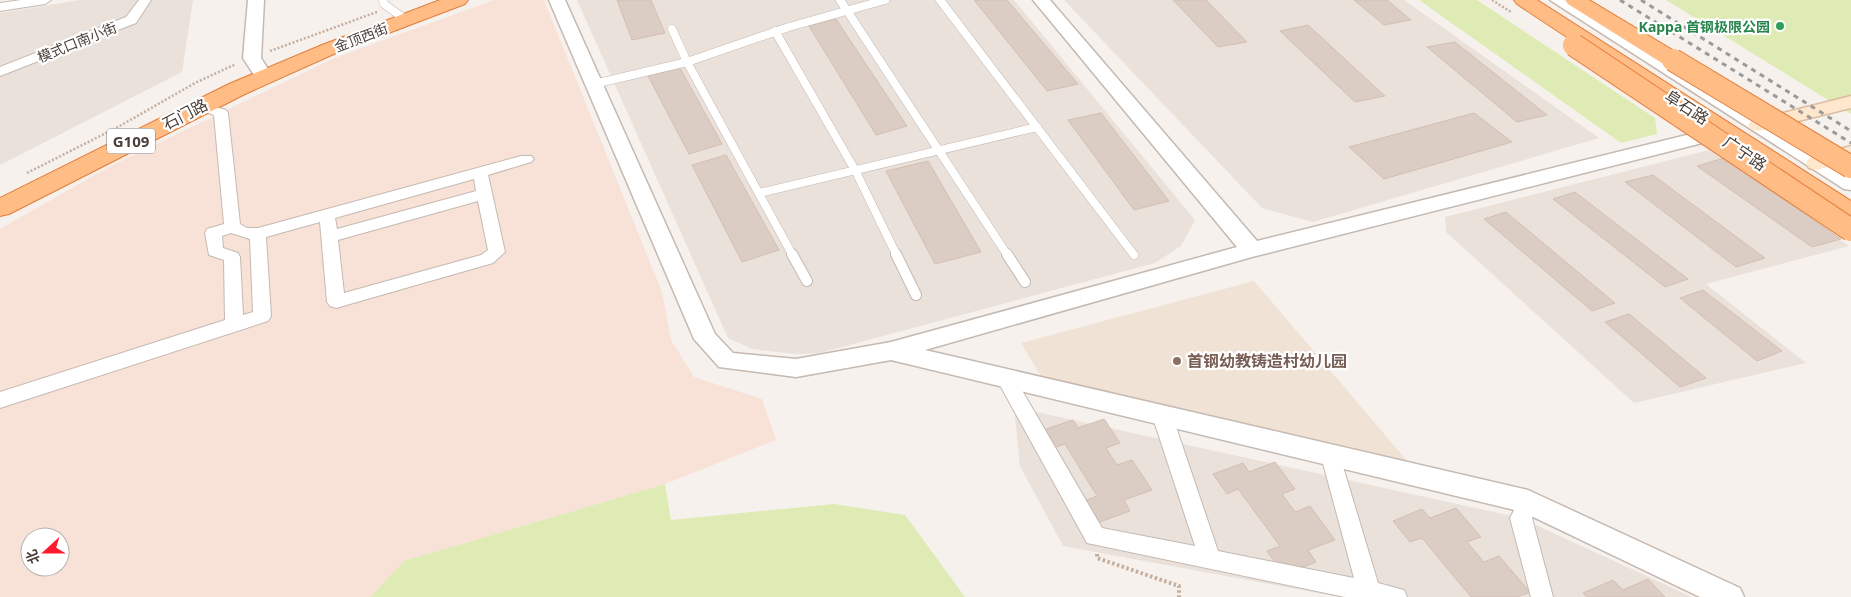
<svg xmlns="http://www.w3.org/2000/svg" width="1851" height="597" viewBox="0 0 1851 597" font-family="'Noto Sans','Noto Sans SC',sans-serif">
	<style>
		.residential { fill: #eae1da }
		.commercial { fill: #f8e2d7; fill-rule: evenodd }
		.education { fill: #f0e2d5 }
		.green { fill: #dfebb4 }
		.building { fill: #dbccc4; stroke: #d4bfb3 }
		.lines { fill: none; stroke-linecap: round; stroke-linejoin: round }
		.service-far1-casing { stroke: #c5b9b1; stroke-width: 9 }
		.service-casing { stroke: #c5b9b1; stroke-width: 12 }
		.minor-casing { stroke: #c5b9b1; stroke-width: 2 }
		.tertiary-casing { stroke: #c5b9b1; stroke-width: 3 }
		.secondary-casing { stroke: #dabb9d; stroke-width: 3 }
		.trunk-casing { stroke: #e37c39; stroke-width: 2 }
		.path-far1 { stroke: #c5ae9e; stroke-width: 2.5; stroke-dasharray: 2 2; stroke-linecap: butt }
		.path { stroke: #c5ae9e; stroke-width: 4; stroke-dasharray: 2.5 2.5; stroke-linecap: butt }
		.service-far1 { stroke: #fff; stroke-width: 8 }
		.service { stroke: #fff; stroke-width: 10 }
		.minor { fill: #fff; fill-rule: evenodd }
		.tertiary { fill: #fff; fill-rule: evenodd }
		.secondary { fill: #ffe7cd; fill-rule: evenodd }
		.trunk { fill: #ffbc85; fill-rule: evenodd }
		.rail { stroke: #9a9a9a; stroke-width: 3; stroke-dasharray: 5 5; stroke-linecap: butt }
		.trunk-bridge-casing { stroke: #e37c39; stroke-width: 24; stroke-linecap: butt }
		.trunk-bridge { stroke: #ffbc85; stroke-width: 22 }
		.leisure-dot { fill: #2e9e5b; stroke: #fff; stroke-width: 2 }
		.education-dot { fill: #8d6e63; stroke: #fff; stroke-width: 2 }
		.labels { text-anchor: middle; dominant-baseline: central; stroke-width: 4.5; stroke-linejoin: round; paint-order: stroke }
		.far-leisure-label { font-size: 14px; font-weight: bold; fill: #27864d; stroke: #fff; text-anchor: end }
		.far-street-label { font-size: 14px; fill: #4b4039; stroke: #fff }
		.shield { fill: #fff; stroke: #817974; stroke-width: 1 }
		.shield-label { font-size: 15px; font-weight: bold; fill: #4b4039 }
		.street-label { font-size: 16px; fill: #4b4039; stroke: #fff }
		.education-label { font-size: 16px; font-weight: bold; fill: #785e54; stroke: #fff; text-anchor: start }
	</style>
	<rect width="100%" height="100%" fill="#f6f1ec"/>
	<g class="residential">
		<path d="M80 0H193L182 72 0 165V13Z"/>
		<path d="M577 0H1014L1195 220 1181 246 1155 263 820 353 795 354 752 349 728 338Z"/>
		<path d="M1064 0H1404L1599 138 1313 222 1262 208Z"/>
		<path d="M1709 150 1849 246 1706 284 1806 363 1634 403 1446 232 1445 217Z"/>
		<path d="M1014 407 1521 518 1692 597H1339L1063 546 1020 466Z"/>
	</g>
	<path class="commercial" d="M494 0H544L662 292 671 340 694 377 762 399 776 440 665 484 404 561 370 597H0V229L109 167 332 59ZM30 537H60V567H30Z"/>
	<path class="education" d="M1254 281 1409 463 1042 378 1021 343Z"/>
	<g class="green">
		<path d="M1419 0H1477L1655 118 1657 134 1621 143Z"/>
		<path d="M1666 0H1851V114Z"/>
		<path d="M665 484 671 520 834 504 905 515 965 597H370L404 561Z"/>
	</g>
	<g class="building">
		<path d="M617 0H651L665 33 632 40Z"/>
		<path d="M974 0H1007L1078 84 1047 91Z"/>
		<path d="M1173 0H1206L1247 42 1218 47Z"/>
		<path d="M1354 0H1387L1411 20 1384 25Z"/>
		<path d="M836 19 907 126 876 135 809 26Z"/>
		<path d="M1308 25 1385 96 1355 102 1280 31Z"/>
		<path d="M1455 42 1547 115 1517 122 1427 47Z"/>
		<path d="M680 68 722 144 689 154 648 76Z"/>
		<path d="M1101 113 1169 201 1134 210 1068 120Z"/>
		<path d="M1474 113 1512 142 1384 179 1349 147Z"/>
		<path d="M726 155 779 250 742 262 692 165Z"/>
		<path d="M1724 158 1841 239 1812 247 1697 166Z"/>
		<path d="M928 161 981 252 935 264 886 171Z"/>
		<path d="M1653 175 1765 258 1736 267 1625 182Z"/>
		<path d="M1575 192 1688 279 1665 287 1553 199Z"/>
		<path d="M1506 212 1615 303 1592 311 1484 219Z"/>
		<path d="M1703 290 1782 351 1757 361 1680 298Z"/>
		<path d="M1629 314 1706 378 1680 387 1605 322Z"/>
		<path d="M1104 419 1120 443 1106 448 1117 465 1132 460 1152 490 1124 500 1130 511 1097 523 1084 501 1097 496 1065 444 1053 448 1043 430 1073 420 1078 428Z"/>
		<path d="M1275 462 1295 489 1282 494 1295 512 1310 506 1335 540 1308 550 1316 562 1284 575 1267 551 1280 546 1238 489 1227 494 1213 474 1243 463 1249 472Z"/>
		<path d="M1456 508 1481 537 1467 542 1484 562 1499 556 1530 592 1518 597H1471L1422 538 1410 542 1393 521 1422 509 1430 518Z"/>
		<path d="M1648 579 1665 597H1587L1583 593 1613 580 1623 590Z"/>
	</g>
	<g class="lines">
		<g class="service-far1-casing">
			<g id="service-far1">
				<path d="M383 0 384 4 406 20"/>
				<path d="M840 0 1008 256"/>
				<path d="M940 0 1134 255"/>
				<path d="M672 29 687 62 793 256"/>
				<path d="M775 31 855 170 897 256"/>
				<path d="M594 84 687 62 789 27 885 0"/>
				<path d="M759 193 1037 127"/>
			</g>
		</g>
		<g class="service-casing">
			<g id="service">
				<path d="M792 254 807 281"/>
				<path d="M896 254 916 295"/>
				<path d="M1007 254 1025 282"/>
			</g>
		</g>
		<g class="minor-casing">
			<g id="minor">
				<path d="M21 0H51L45 4 0 11V3Z"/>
				<path d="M139 0H151L136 23 0 76V67L126 17Z"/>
				<path d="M200 102 226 110 228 113 240 224 247 228H258L521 156H531L534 159 531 162 488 175 505 252 493 263 336 308 330 306 327 302 320 222 266 237 271 316 268 321 0 408V392L225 320 224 260 209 255 205 233 207 229 224 224 214 115 195 109 193 106 195 103ZM474 179 476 191 337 229 335 218ZM478 201 488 250 481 255 344 293 338 240ZM231 233 250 239 253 312 243 315 240 257 238 253 223 248 222 236Z"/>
				<path d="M1005 371 1012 373 1102 528 1195 546 1152 415 1155 410 1162 407 1169 410 1172 415 1218 551 1354 578 1321 456 1324 450 1331 448 1338 450 1378 583 1404 590 1407 597H1345L1087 543 996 378 998 373Z"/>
				<path d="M1528 493 1535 496 1538 502 1532 518 1553 597H1531L1510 518 1521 496Z"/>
			</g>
		</g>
		<g class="tertiary-casing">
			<g id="tertiary">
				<path d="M248 0H264L261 58 273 77 270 81H258L243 58Z"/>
				<path d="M549 0H565L715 334 733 353 796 359 891 342 1237 247 1033 0H1050L1257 241 1715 128 1722 130 1724 134 1722 138 1252 257 925 350 1528 490 1740 588 1744 597H1700L1523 512 891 360 796 377 719 367 694 339Z"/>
				<path d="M1550 0H1569L1851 175V190L1844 189Z"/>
			</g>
		</g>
		<g class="secondary-casing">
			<g id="secondary">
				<path d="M1851 96V108L1758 131 1751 129 1748 125 1751 121Z"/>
				<path d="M1851 146V160L1817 170 1809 168 1806 163 1809 158Z"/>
			</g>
		</g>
		<g class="trunk-casing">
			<g id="trunk">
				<path d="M440 0H468L465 4 336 53 245 94 9 214 0 216V198L229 84 322 45Z"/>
				<path d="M1514 0H1537L1851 201V221L1842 219 1517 4Z"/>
				<path d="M1565 0H1589L1681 55 1684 60 1681 65 1673 66 1665 65 1568 4Z"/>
			</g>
		</g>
		<g class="path-far1">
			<path d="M1492 0 1511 12"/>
			<path d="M270 51 377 12"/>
			<path d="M27 173 118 127 195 83 236 64"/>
		</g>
		<path class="path" d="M1097 554V558L1179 586V597"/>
		<use href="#service-far1" class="service-far1"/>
		<use href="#service" class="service"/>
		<use href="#minor" class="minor"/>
		<use href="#tertiary" class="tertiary"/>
		<use href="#secondary" class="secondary"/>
		<use href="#trunk" class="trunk"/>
		<g class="rail">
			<path d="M1620 0 1851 143"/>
			<path d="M1641 0 1851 131"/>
		</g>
		<g class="trunk-bridge-casing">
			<g id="trunk-bridge">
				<path d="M1574 45 1851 230"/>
				<path d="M1673 60 1851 167"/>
			</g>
		</g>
		<use href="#trunk-bridge" class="trunk-bridge"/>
	</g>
	<circle class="leisure-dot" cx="1780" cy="26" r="5"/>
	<circle class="education-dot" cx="1177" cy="361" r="5"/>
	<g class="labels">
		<g class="far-leisure-label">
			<text x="1770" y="26">Kappa 首钢极限公园</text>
		</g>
		<g class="far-street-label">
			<text transform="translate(361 37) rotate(-21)">金顶西街</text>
			<text transform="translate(77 42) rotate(-22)">模式口南小街</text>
		</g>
		<rect class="shield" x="107" y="128.5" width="48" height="25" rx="4"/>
		<g class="shield-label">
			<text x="131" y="141">G109</text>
		</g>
		<g class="street-label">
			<text transform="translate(1687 107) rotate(33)">阜石路</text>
			<text transform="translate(185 114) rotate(-27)">石门路</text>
			<text transform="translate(1745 153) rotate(34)">广宁路</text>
		</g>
		<g class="education-label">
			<text x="1187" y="361">首钢幼教铸造村幼儿园</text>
		</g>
	</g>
	<g transform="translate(45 552) rotate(249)"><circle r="24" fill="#ffffff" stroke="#b7b3b0"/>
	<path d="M0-4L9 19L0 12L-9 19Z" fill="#ff1a2e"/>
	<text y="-8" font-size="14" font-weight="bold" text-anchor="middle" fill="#4b4039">北</text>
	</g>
</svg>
